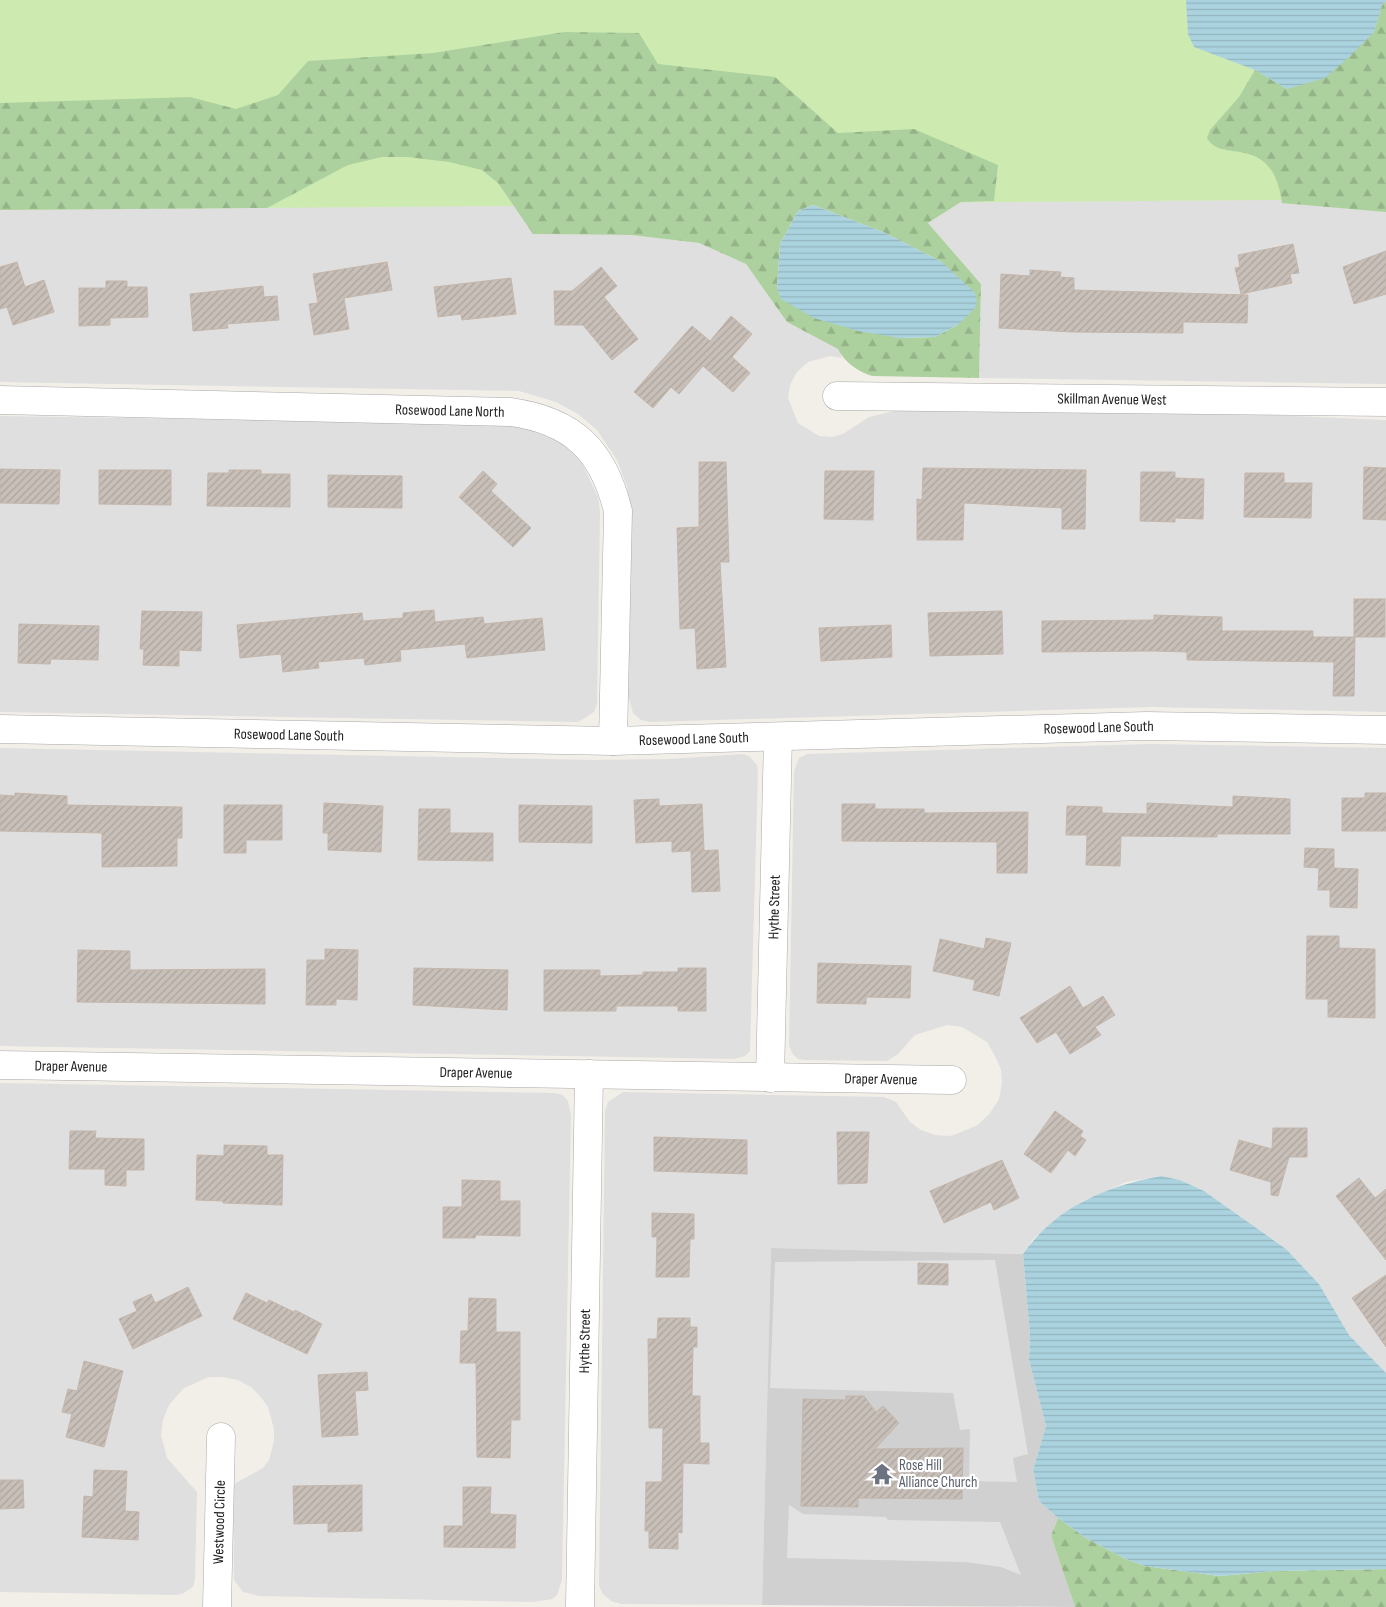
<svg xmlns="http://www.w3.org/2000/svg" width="1386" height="1607" viewBox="0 0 1386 1607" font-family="'Sofia Sans Condensed',sans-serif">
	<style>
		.residential { fill: #e0dfdf }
		.religious { fill: #d0d0d0 }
		.grass { fill: #cdebb0 }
		.forest { fill: url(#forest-firs); fill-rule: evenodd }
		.parking { fill: #e2e2e2 }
		.water { fill: url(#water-rules) }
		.building { fill: url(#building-hatch); stroke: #c4b6ab }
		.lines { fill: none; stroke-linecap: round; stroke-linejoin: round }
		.minor-casing { stroke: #a9a9a9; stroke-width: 29 }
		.minor { stroke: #fff; stroke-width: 28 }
		.labels { text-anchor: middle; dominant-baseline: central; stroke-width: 4.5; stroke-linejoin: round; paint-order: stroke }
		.street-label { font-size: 15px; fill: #222; stroke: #fff }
		.worship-label { font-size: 15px; fill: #5b616d; stroke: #fff; text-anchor: start }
	</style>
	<defs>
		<pattern id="forest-firs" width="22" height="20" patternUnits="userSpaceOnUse" patternTransform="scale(1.25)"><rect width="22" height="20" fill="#add19e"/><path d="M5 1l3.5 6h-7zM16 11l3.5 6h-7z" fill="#95b388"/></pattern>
		<pattern id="water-rules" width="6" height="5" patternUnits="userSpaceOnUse" patternTransform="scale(1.25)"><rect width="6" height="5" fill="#aad3df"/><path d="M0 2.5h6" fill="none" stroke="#92b5bf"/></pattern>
		<pattern id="building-hatch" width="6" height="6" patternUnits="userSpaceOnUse" patternTransform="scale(1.25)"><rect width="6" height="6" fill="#c7bfb8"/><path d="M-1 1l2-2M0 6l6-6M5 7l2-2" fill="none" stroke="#aba49e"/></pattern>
	</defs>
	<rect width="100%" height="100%" fill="#f2efe9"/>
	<g class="residential">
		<path d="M1282 200 1386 212V384L979 378 981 284 928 223 961 202Z"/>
		<path d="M514 205 533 234 631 235 699 243 746 264 787 322 839 349 842 358 830 356 808 362 797 372 790 385 788 398 798 423 819 436 832 437 843 434 869 417 898 410 1250 414 1386 420V712L1152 707 650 722 641 720 633 713 628 695 631 523 627 486 617 460 597 430 578 414 556 402 519 391 0 382V210Z"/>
		<path d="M0 416 516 424 537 429 559 440 580 459 598 497 600 512 597 704 594 712 578 722 0 712Z"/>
		<path d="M1149 744 1386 748V1373L1349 1335 1319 1284 1286 1249 1204 1191 1180 1180 1160 1176 1126 1182 1081 1202 1034 1238 1023 1254 771 1248 762 1605 621 1604 611 1601 602 1593 599 1585 605 1111 608 1102 623 1092 884 1097 896 1102 910 1122 921 1130 935 1135 951 1136 978 1125 990 1113 999 1099 1002 1083 1001 1070 996 1058 987 1042 962 1027 947 1025 915 1035 898 1054 887 1061 805 1060 798 1059 792 1053 789 1045 794 771 799 758 807 754Z"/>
		<path d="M0 748 591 760 670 759 743 754 749 756 757 765 758 773 750 1051 745 1056 734 1059 0 1046Z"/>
		<path d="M0 1083 555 1093 563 1095 568 1101 571 1115 562 1580 557 1595 552 1599 533 1602 259 1596 243 1592 234 1580 233 1487 236 1483 263 1468 269 1460 274 1441V1429L268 1407 260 1396 251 1387 238 1380 223 1377H209L184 1388 169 1405 163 1420 161 1435 167 1458 197 1492 195 1580 193 1587 182 1594 176 1595 0 1592Z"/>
	</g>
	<path class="religious" d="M771 1248 1023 1254 1030 1336 1029 1360 1046 1426 1033 1470 1039 1501 1058 1518 1051 1536 1075 1607 762 1605Z"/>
	<path class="grass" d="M0 0H1386V212L1282 203V200L0 210Z"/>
	<g class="forest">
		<path d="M1386 1V212L1282 203C1272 130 1221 165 1207 138L1210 130 1239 97 1255 70 1287 89 1374 32 1382 5Z"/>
		<path d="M564 32 639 33 658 64 775 77 838 133 914 129 998 165 994 201 961 202 928 223 981 284 979 378 872 376C859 372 844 362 838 349L787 322 746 264 699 243 631 235 533 234 498 183 482 170 449 162 407 157H382L348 165 267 208 0 210V103L190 97 236 109 278 95 308 61 433 53ZM813 205 883 232 942 262 959 324 935 337 900 338 777 288 780 244 798 211Z"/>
		<path d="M1058 1518 1086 1538 1126 1559 1145 1566 1219 1576 1275 1571 1386 1569V1607H1075L1051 1536Z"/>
	</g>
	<g class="parking">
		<path d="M995 1260 1028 1454 1013 1458 1017 1482 969 1481 970 1429 960 1430 953 1393 770 1388 775 1262Z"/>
		<path d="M789 1505 803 1514 886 1517 888 1520 1000 1522 1021 1575 1001 1567 965 1562 787 1558Z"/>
	</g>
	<g class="water">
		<path d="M1186 0H1386V1L1382 5 1374 32 1349 57 1325 78 1287 89 1255 70 1194 47 1188 34Z"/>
		<path d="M813 205 883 232 942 262 975 293 977 302 975 308 959 324 935 337 900 338 858 331 814 318 781 299 777 288 780 244 798 211Z"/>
		<path d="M1161 1176 1180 1180 1204 1191 1286 1249 1319 1284 1349 1335 1386 1373V1569L1275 1571 1219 1576 1145 1566 1126 1559 1086 1538 1058 1518 1039 1501 1033 1470 1046 1426 1029 1360 1030 1336 1023 1254C1056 1207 1106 1186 1161 1176Z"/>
	</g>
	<g class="building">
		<path d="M1293 244 1299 273 1290 274 1292 283 1241 294 1235 268 1240 267 1238 255Z"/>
		<path d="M1386 251V294L1354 304 1343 267Z"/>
		<path d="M17 262 25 287 44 280 54 312 13 325 7 307 0 309V267Z"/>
		<path d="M387 262 392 290 344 298 349 329 314 335 309 304 318 303 313 274Z"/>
		<path d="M601 267 617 286 604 297 638 339 612 360 583 325H555L554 291H572Z"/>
		<path d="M1030 270 1061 272 1060 277 1074 278V290L1248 295 1247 323 1183 322V333L1072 332 999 328 1001 274 1030 276Z"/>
		<path d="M511 278 516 314 462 320 461 314 438 317 434 287Z"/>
		<path d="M106 281H127V287H147L148 317 110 318V325L79 326V288H106Z"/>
		<path d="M263 286 264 297 277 296 279 320 227 324 228 328 193 331 190 294Z"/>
		<path d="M731 316 752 334 732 357 750 373 733 392 703 366 679 394 671 387 653 408 634 392 692 326 710 341Z"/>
		<path d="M699 462H726L729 562H720L726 667 697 669 695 628 680 629 677 528 699 527Z"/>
		<path d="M1364 467 1386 468V520L1363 519Z"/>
		<path d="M923 468 1086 470 1085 529H1062V508L964 503 963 540H917V499L922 500Z"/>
		<path d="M0 469 60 470 59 504 0 503Z"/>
		<path d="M99 470H171V505L99 504Z"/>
		<path d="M229 470H261V474H290V507L207 506 208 473H229Z"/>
		<path d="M483 471 497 484 491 491 531 528 513 547 459 497Z"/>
		<path d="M825 471H874L873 520 824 519Z"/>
		<path d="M1141 472H1175V478L1204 479 1203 519 1175 518V522L1140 521Z"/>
		<path d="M1245 473H1284V483H1312L1311 518 1244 517Z"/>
		<path d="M328 475 402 476V508L328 507Z"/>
		<rect x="1354" y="599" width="31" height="38"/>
		<path d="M434 610 435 622 483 617 484 624 542 618 545 650 467 658 465 644 400 650 401 661 365 665 364 658 318 662 319 668 283 672 281 654 240 658 237 625 362 613 363 621 403 618V613Z"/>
		<path d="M142 611 202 612 201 651 179 650V666L143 665 144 649H140Z"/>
		<path d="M1002 611 1003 654 930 656 928 613Z"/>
		<path d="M1154 615 1222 617V631H1313V637H1355L1354 696H1333L1334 662 1187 660V652L1153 651 1042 652V621L1154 620Z"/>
		<path d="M19 624 99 626 98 660 51 659 50 664 18 663Z"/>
		<path d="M891 625 892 657 821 661 819 628Z"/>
		<path d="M15 793 67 796V805L182 807V838H177V866L102 867V833L0 831V795L15 796Z"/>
		<path d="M1365 793H1386V831H1342V798H1365Z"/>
		<path d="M1233 796 1290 799V834H1217V837L1121 836 1120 866 1086 865 1087 835H1066L1067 806 1102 807V813L1147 814V803L1233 807Z"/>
		<path d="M659 799V806L702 804 704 850 672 852V841L636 843 634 800Z"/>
		<path d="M324 803 383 806 381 852 328 850V833H323Z"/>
		<path d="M842 804H875V809H924V813L1028 812 1027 873H997V842L842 841Z"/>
		<path d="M224 805H282V840H246V853H224Z"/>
		<path d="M519 805 592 806V843L519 842Z"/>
		<path d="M419 809H450V833H493V861L418 860Z"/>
		<path d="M1305 848 1334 849V868L1358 869 1357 908 1330 907V890H1318L1319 868 1304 867Z"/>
		<path d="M718 850 720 891 692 892 691 851Z"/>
		<path d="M1307 936H1339V948L1375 949V1018L1328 1017V999H1306Z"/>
		<path d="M986 938 1011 943 999 996 973 990 975 980 933 971 940 939 984 949Z"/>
		<path d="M325 949 358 950 357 1000 336 999V1005H306L307 960H325Z"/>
		<path d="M78 950 130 951V970L265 969V1004L77 1002Z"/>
		<path d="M818 963 911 966 910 998 866 997V1004L817 1003Z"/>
		<path d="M414 968 508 970 507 1010 413 1005Z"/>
		<path d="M678 968H706V1011H678V1006H616V1011H544V970H600V976L643 975V972H678Z"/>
		<path d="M1070 986 1083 1008 1103 996 1115 1015 1095 1027 1101 1035 1070 1054 1056 1032 1037 1043 1020 1018Z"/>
		<path d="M1055 1111 1083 1131 1080 1136 1086 1140 1075 1156 1068 1150 1051 1173 1024 1154Z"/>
		<path d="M1273 1128H1307V1157H1289L1278 1196 1271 1195V1182L1230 1170 1239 1140 1272 1149Z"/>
		<path d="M70 1131H96L95 1138 144 1139V1170H126V1186L105 1185V1169H69Z"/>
		<path d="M837 1132H869L867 1183 838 1184Z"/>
		<path d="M654 1137 747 1140V1174L654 1171Z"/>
		<path d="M224 1145 267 1146V1155H283L282 1205 223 1203V1201L196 1200 197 1155 224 1156Z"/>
		<path d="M1002 1160 1019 1198 994 1210 991 1202 944 1223 930 1191Z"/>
		<path d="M1359 1178 1375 1198 1386 1189V1260L1336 1196Z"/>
		<path d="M462 1180 500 1181V1201H520V1236L476 1235 475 1238H443V1207H462Z"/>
		<path d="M652 1213 694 1214V1239H690L689 1277H656L657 1237H652Z"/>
		<path d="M918 1263 948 1264V1285L918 1284Z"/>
		<path d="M1386 1275V1347L1352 1298Z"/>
		<path d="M188 1287 202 1316 133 1349 119 1319 137 1311 133 1302 151 1294 155 1303Z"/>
		<path d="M246 1293 267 1303 269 1300 294 1312 295 1310 322 1324 307 1354 233 1319Z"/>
		<path d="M469 1298 496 1299V1332H520V1420H511L510 1458 477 1457 476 1363H460L461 1331H468Z"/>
		<path d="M658 1318H690V1327H697V1347H693L692 1396H700V1443H709V1464L683 1463 682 1533 678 1532V1549L649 1548V1531H645L646 1482H662L663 1428H649L648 1339H657Z"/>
		<path d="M84 1361 123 1371 104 1447 66 1437 72 1414 62 1412 68 1389 77 1391Z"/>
		<path d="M367 1372 368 1390 355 1391 358 1435 322 1437 318 1375Z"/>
		<path d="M846 1396H864L876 1412 883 1406 899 1423 875 1449 963 1448 962 1499 858 1498V1507L801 1506 803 1399 846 1400Z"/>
		<path d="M94 1470 127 1471 125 1511 139 1512 138 1540 82 1537 84 1496 93 1497Z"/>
		<path d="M0 1480H23L24 1508 0 1509Z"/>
		<path d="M362 1485V1531L328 1532V1523L294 1524 293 1486Z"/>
		<path d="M463 1487H491L490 1514 516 1515 515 1548 444 1547V1526H463Z"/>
	</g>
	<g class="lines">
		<g class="minor-casing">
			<g id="minor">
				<path id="s1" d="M837 396 1386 402"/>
				<path id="s2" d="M0 400 511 412C573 421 603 450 618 511L613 741"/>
				<path id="s3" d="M0 729 613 741 1146 726 1386 730"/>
				<path id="s4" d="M0 1065 952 1080"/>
				<path id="s5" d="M770 1078 778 737"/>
				<path id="s6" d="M217 1607 221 1437"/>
				<path id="s7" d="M580 1607 589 1074"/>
			</g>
		</g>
		<use href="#minor" class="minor"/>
	</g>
	<defs>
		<g id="temple-bare" transform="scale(1.725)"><path d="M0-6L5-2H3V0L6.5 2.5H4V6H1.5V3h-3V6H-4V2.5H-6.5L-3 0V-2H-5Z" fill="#6b7280" stroke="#fff" stroke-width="2.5" paint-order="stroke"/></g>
	</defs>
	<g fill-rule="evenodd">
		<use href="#temple-bare" x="882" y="1474"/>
	</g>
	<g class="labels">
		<g class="street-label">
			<text stroke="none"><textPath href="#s1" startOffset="275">Skillman Avenue West</textPath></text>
			<text stroke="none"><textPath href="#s2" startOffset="450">Rosewood Lane North</textPath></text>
			<text stroke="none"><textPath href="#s3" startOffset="1099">Rosewood Lane South</textPath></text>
			<text stroke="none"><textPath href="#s3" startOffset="289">Rosewood Lane South</textPath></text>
			<text stroke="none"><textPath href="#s3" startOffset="694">Rosewood Lane South</textPath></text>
			<text stroke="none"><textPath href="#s5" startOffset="171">Hythe Street</textPath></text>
			<text stroke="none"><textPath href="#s4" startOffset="71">Draper Avenue</textPath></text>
			<text stroke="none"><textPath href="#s4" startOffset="476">Draper Avenue</textPath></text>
			<text stroke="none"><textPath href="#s4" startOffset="881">Draper Avenue</textPath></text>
			<text stroke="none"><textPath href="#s7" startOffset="266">Hythe Street</textPath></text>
			<text stroke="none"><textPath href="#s6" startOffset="85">Westwood Circle</textPath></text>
		</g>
		<g class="worship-label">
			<text x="899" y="1465">Rose Hill<tspan x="899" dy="17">Alliance Church</tspan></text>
		</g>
	</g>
</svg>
